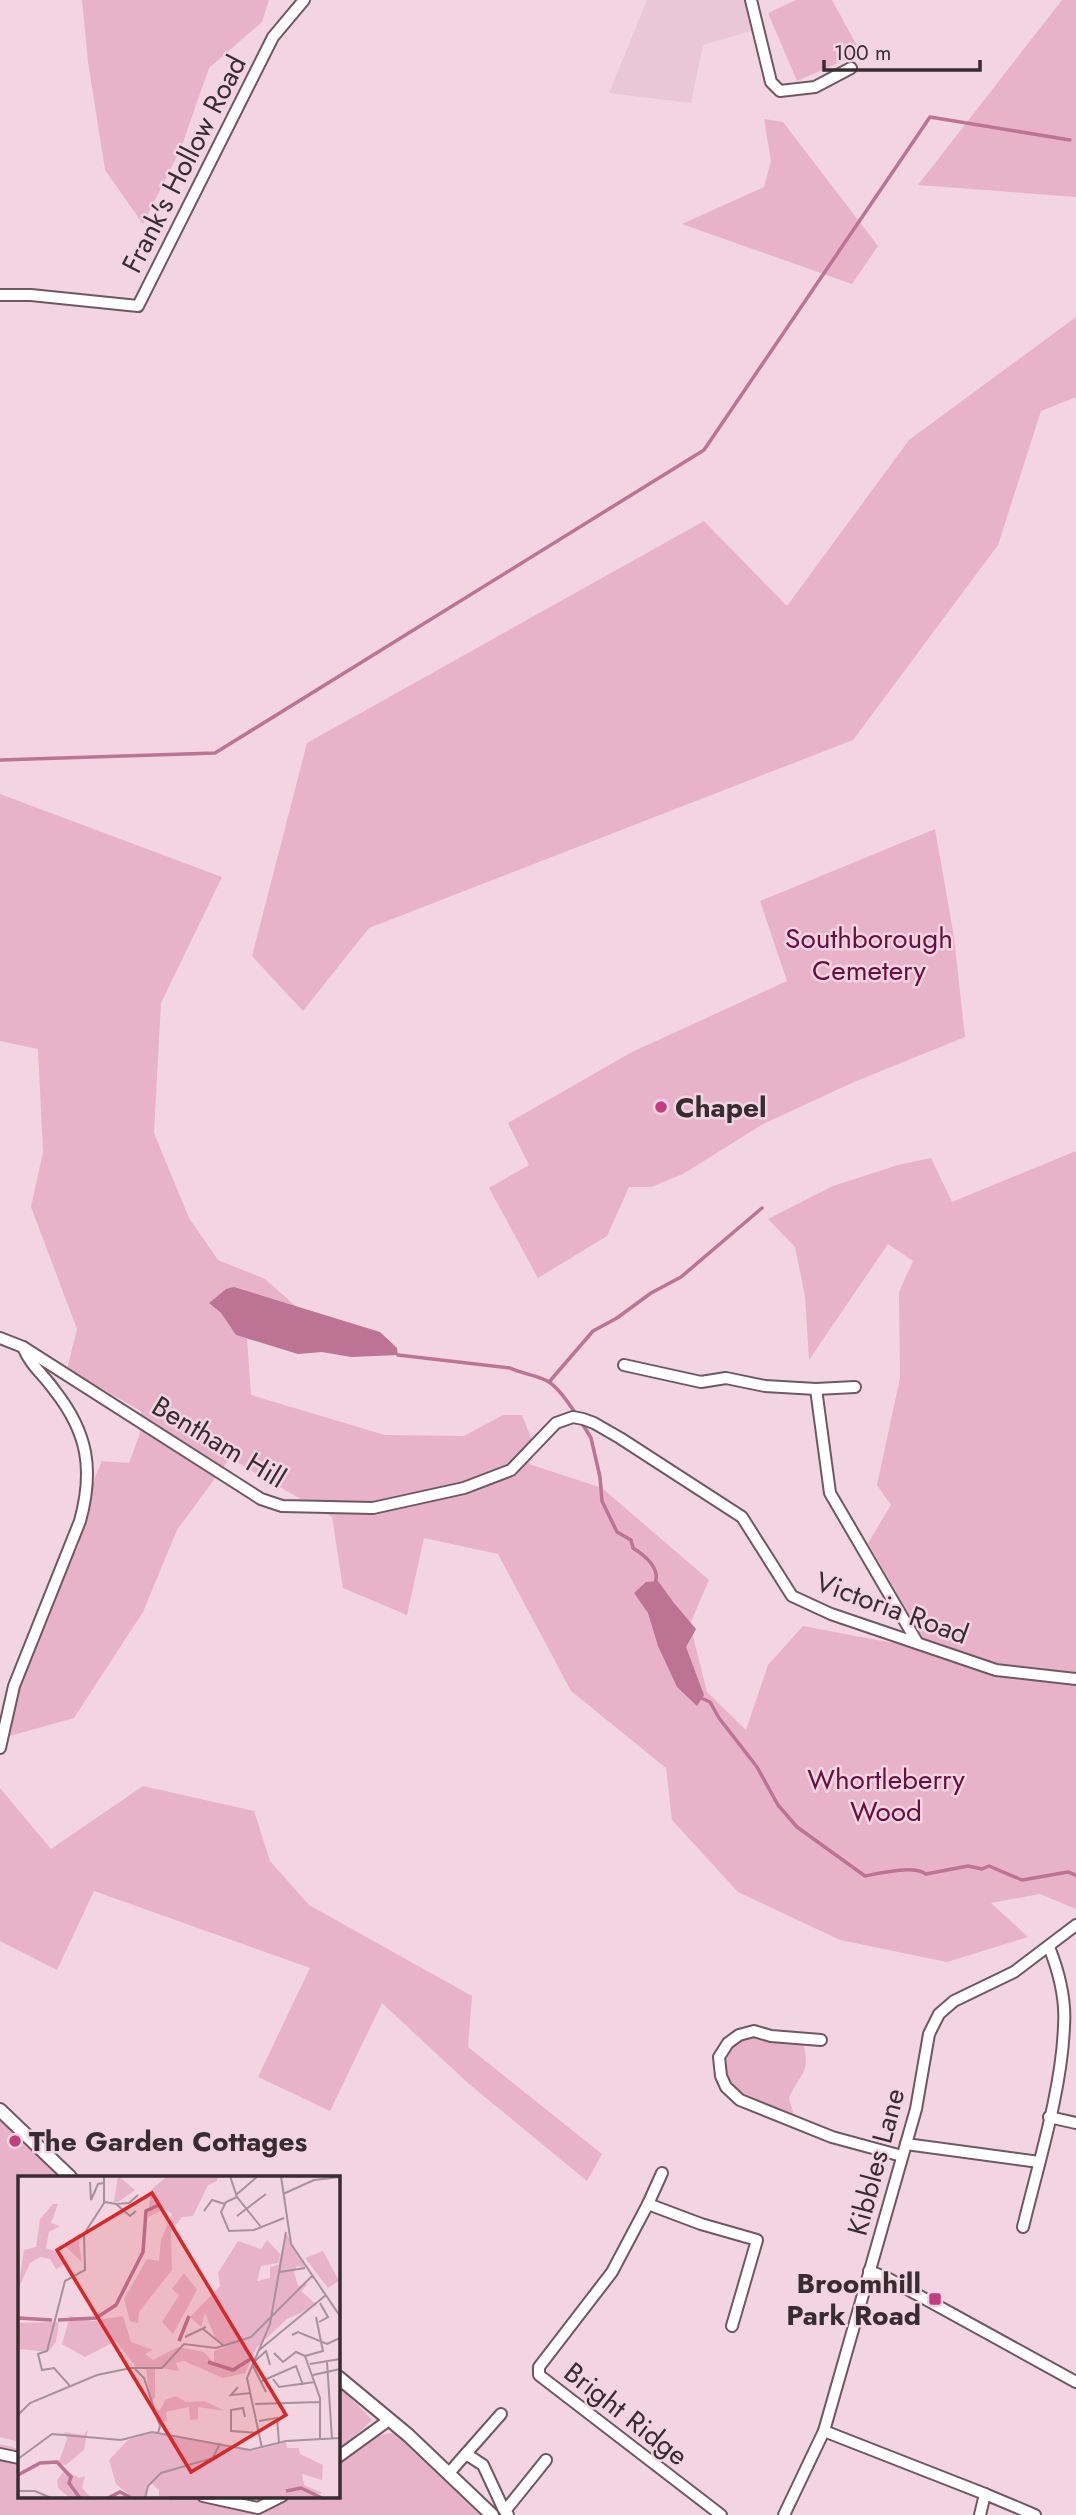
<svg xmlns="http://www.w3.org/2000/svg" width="1076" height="2515" viewBox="0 0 1076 2515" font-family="Jost,sans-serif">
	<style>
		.built { fill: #eac7d5 }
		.green { fill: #e8b3c8 }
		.water { fill: #bd7393 }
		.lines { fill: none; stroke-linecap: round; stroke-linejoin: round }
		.stream { stroke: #bd7393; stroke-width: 3.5 }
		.minor-casing { stroke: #705862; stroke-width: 14 }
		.tertiary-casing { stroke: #705862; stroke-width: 16 }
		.minor { stroke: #fff; stroke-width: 10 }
		.tertiary { stroke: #fff; stroke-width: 12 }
		.poi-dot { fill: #c23d82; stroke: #f2d5e0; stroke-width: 2.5 }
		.labels { text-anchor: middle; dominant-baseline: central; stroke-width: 5; stroke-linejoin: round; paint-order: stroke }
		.street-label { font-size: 28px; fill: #372c30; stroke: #f2d5e0 }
		.park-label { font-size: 28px; fill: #680d40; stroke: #f2d5e0 }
		.poi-label { font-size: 28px; font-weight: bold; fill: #372c30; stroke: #f2d5e0; text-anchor: start }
		.inset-river { fill: none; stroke: #bd7393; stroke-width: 3.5 }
		.inset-road { fill: none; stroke: #a7919a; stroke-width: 2 }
		.view { fill: #d62828; fill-opacity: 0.15; stroke: #d62828; stroke-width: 3.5 }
		.inset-edge { fill: none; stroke: #372c30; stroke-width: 3.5 }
	</style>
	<rect width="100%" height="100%" fill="#f2d5e0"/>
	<path class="built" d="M647 0H744L754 30 703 45 691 103 609 93Z"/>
	<g class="green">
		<path d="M82 0H269L262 22 209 68 181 148 143 224 105 170 88 62Z"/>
		<path d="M796 0H832L861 53 797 81 768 13Z"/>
		<path d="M1062 0H1076V197L918 185Z"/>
		<path d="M764 119 783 122 878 246 852 284 682 224 764 187 771 161Z"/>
		<path d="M1076 317V397L1041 411 998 545 853 740 369 928 303 1011 252 956 307 743 704 521 787 606 909 440Z"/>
		<path d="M0 794 222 877 161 1003 154 1133 189 1218 218 1260 265 1279 299 1309 226 1289 209 1303 221 1313 236 1335 247 1339 251 1395 385 1435 464 1436 503 1415H522L535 1448 529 1464 602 1488 709 1580 690 1624 707 1692 746 1730 768 1665 803 1626 930 1650 868 1543 891 1505 877 1485 900 1378 899 1292 913 1261 888 1244 809 1360 805 1296 795 1247 768 1219 833 1186 898 1165 931 1158 952 1202 1076 1151V1909L1040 1894 991 1903 1028 1937 947 1962 840 1940 738 1892 672 1820 666 1768 571 1691 498 1554 424 1538 407 1615 343 1588 332 1517 230 1458 177 1530 143 1612 74 1718 6 1737 40 1614 78 1547 95 1477 102 1461 129 1463 140 1433 141 1411 67 1369 77 1329 31 1207 43 1152 38 1049 0 1041Z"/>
		<path d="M935 829 954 937 965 1037 854 1082 763 1124 683 1174 651 1187H629L607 1236 538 1278 489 1188 529 1165 508 1123 632 1052 787 981 760 901Z"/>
		<path d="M143 1786 254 1811 270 1861 309 1905 472 1996 468 2047 602 2154 587 2181 469 2084 382 2003 330 2111 258 2077 310 1968 94 1891 57 1970 0 1941V1788L51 1849Z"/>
		<path d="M739 2035 802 2040C812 2073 801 2071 789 2098L796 2122 726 2087 719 2057Z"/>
		<path d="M0 2115 63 2177H19V2442L0 2437Z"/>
		<path d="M338 2385 372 2420 338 2452Z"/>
		<path d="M391 2433 404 2437 480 2515H0V2444L19 2449V2496H197L258 2511 289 2496H338V2462L376 2436Z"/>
	</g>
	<g class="water">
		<path d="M234 1287 380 1332 397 1348 398 1355 351 1357 322 1352 298 1354 236 1335 221 1313 209 1303 226 1289Z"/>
		<path d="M658 1581 674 1603 696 1629 686 1647 704 1695 697 1706 677 1687 658 1646 648 1613 634 1593 646 1582Z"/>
	</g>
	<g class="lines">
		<g class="stream">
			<path d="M0 760 215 753 704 450 930 117 1070 140"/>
			<path d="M398 1355 510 1368C522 1374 538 1375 549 1382 560 1389 569 1404 576 1414"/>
			<path d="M549 1382 593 1331 617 1318 651 1293 681 1277 762 1208"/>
			<path d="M580 1420 591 1438 600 1477 602 1501 617 1532 631 1540 633 1548C641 1553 654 1563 656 1574 657 1578 655 1582 655 1586"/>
			<path d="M699 1697 710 1702 719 1718 757 1767 778 1805 797 1827 865 1876C880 1873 913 1865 926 1874L968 1866 982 1869 989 1866 1022 1880 1068 1872 1076 1875"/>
		</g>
		<g class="minor-casing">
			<g id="minor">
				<path d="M751 0 771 82 780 91 815 87 851 68"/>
				<path d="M0 295H31L138 306 273 37 304 0"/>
				<path d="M0 1338 23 1347 261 1499 282 1506 373 1508 464 1488 511 1470 556 1423 573 1417 583 1419 594 1423 620 1438 742 1517 792 1596 831 1614 996 1670 1076 1679"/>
				<path d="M624 1365 701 1382 726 1378 765 1386 816 1389 855 1387"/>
				<path d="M816 1389 830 1493 917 1642"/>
				<path d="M0 1748 14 1686 80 1521C94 1470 88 1433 55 1391 44 1375 30 1365 23 1347"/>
				<path d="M821 2040 771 2036 754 2031 739 2035 728 2043 719 2057 721 2076 726 2087 740 2100 832 2137 902 2156"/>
				<path d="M1049 2117 1076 2123"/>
				<path d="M906 2144 1039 2162"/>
				<path d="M648 2204 662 2173"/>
				<path d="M1023 2227C1038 2165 1062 2089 1064 2026 1066 1999 1059 1972 1049 1947"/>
				<path d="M869 2271 887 2278 1076 2382"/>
				<path d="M824 2431 985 2494 980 2515"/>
				<path d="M0 2454 19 2458"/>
				<path d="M466 2454 483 2465 503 2508 508 2515"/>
				<path d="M338 2457 389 2420"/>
				<path d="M449 2473 501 2414"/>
				<path d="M985 2494 1035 2515"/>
				<path d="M203 2496 258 2508 282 2496"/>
				<path d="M505 2511 546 2460"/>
				<path d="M721 2515 539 2375V2367L612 2272 648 2204 701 2224 757 2240 732 2326"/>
				<path d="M784 2515 824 2431 916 2109 929 2034 939 2014 954 2001 1014 1972 1076 1925"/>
			</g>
		</g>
		<g class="tertiary-casing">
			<g id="tertiary">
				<path d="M0 2110 70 2177"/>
				<path d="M338 2377 408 2435 492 2515"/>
			</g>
		</g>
		<use href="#minor" class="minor"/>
		<use href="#tertiary" class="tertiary"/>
	</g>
	<g class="poi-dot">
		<circle cx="661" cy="1107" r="7"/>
		<circle cx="15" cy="2141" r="7"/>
		<rect x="928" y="2292" width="14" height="14" rx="3.5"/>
	</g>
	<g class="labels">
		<g class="street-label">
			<text transform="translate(184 164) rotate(-63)">Frank's Hollow Road</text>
			<text transform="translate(219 1442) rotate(31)">Bentham Hill</text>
			<text transform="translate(892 1608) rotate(20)">Victoria Road</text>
			<text transform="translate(876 2162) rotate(-75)">Kibbles Lane</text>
			<text transform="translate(626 2414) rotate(38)">Bright Ridge</text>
		</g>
		<g class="park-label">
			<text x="869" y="938">Southborough<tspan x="869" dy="32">Cemetery</tspan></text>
			<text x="886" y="1779">Whortleberry<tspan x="886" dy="32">Wood</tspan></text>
		</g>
		<g class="poi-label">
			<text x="675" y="1107">Chapel</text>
			<text x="29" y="2141">The Garden Cottages</text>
			<text x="921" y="2283" text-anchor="end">Broomhill<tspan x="921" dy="32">Park Road</tspan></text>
		</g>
	</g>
	<g transform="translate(18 2176)">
		<rect width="322" height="322" fill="#f2d5e0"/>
		<path d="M100 0 117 14 100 26H96ZM149 0H200L199 5 190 9 175 40 164 41 153 55 154 94 121 136 120 147 112 145 106 123 129 83 141 85 143 64 154 38 147 33 130 41 133 14ZM35 28H40L33 47 42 50 31 56 28 72 44 78 46 89 38 93 32 83 22 81 12 87 0 114 6 74 18 71 22 43ZM62 57 61 69 64 86 46 69ZM268 57 288 92 279 90 276 96 280 110 290 108 283 115 299 129 269 143 239 171 227 197 205 202 166 185 158 187 161 195 137 191V222L132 227 128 193 118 191 98 165 67 181 44 168 52 140 75 145 105 140 113 166 135 174 127 178 135 184 160 171 186 176 196 187V175L208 171 198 164 187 137 183 151 172 141 202 110 200 97 220 65 243 73 249 64 262 78 260 87 243 90 239 105 252 102V91L260 89ZM305 75 321 105 310 112 287 82ZM166 97 179 114 155 158 144 146 161 119 154 113ZM41 146 38 166 30 176 2 173 0 147ZM158 220 168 226 187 225 207 235 180 231V243L172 244 171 231 148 236 149 245 139 246 133 232 142 234 147 224ZM70 253 66 274 48 289 40 288 49 263 46 256 66 259ZM134 257 235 275 268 266 269 272H281L282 278 305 289 304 304 284 298 286 309 305 317 296 318 301 322H141V314L132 306 127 322H115L98 308 91 284 110 264ZM47 294 61 302 67 300 64 312 73 322H52L40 312 39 304Z" fill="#e8b3c8"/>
		<path class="inset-river" d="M0 142 34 144M40 144 78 142 98 129 125 76 128 35 141 29M161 165 171 140M190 186 215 194 234 182M0 299 22 287 39 286 53 301 51 307 62 322M268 315 283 312 304 322M90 322 102 316 112 321M151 322H197"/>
		<path class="inset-road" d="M212 0 219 21 243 51M263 0 273 68 322 140M72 6 73 24 80 8 86 7M265 18 296 4 322 1M218 19 240 0M219 21 208 26 203 36 211 55 236 54 266 42M87 26 98 28 112 40 118 35M98 28 111 27 120 19M186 35 194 24 207 28M219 40 248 18M262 96 287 92M301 146 310 141 302 127M185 153 206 170M274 159 280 156 309 168 322 162M167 161 188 151M240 175 308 119M256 177 265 186 278 176 287 180M287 180 302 222V264M287 180 305 175 298 141M237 185 248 175 252 189M309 186 314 263M292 188 322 183M235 190 248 216M117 193 126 202 142 250 140 257M295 199 322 193M255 203 261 211 297 206M244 205 278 190 285 209M52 210 36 192 24 194 20 178 29 175 47 105 67 94 66 58 86 27V0M220 211 213 219 233 217M237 228 302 226M0 239 12 227 79 199 113 192H144L166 168 198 172 233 161 295 99M227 241 225 232 213 234V255L242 257M241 245 259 242 261 267M244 272 229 202 252 148 268 56M0 283 34 258 103 264 134 256 232 274 268 265 322 262M0 315H17L33 322M127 322 130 310 143 297 195 282 202 267"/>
		<path class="view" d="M134 17 268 239 173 296 39 74Z"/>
		<rect width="322" height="322" class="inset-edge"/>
	</g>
	<path d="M824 60v10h156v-10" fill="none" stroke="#372c30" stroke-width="3.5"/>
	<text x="834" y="60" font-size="21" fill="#372c30" stroke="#f2d5e0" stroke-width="5" paint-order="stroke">100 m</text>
</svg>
